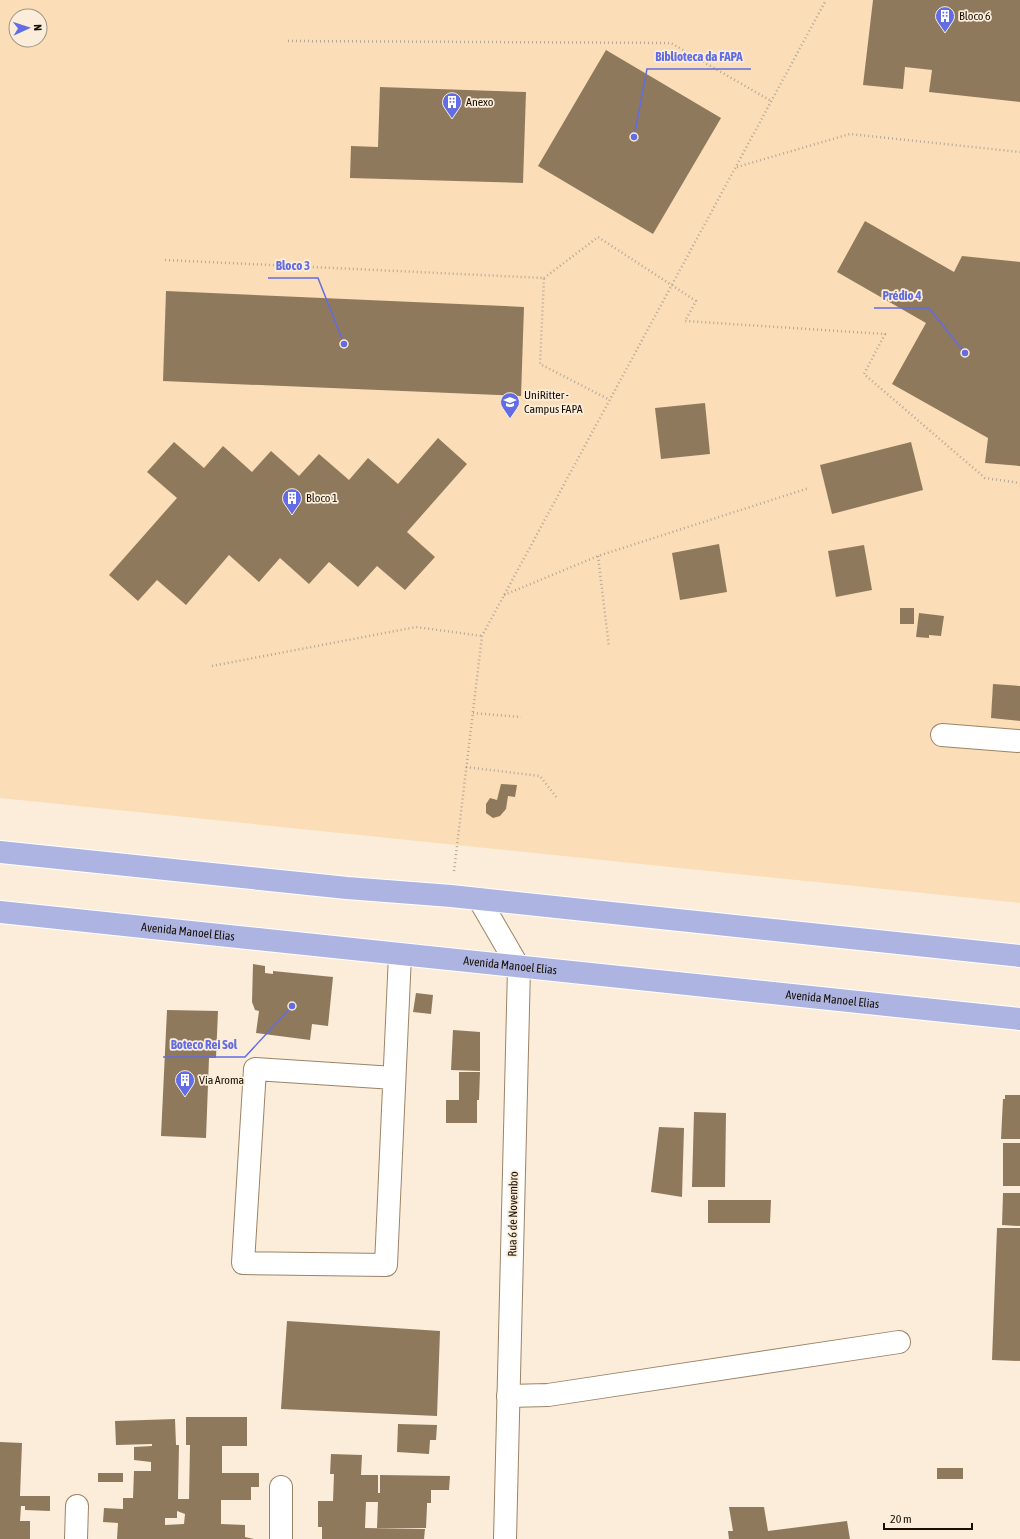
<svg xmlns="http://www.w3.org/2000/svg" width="1020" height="1539" viewBox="0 0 1020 1539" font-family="'Asap Condensed',sans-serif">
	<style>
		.built { fill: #fbdeb7; fill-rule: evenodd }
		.building { fill: #8f795c; fill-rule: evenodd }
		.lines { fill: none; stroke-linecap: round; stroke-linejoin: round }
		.minor-casing { stroke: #9a8466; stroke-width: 24 }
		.major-casing { stroke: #fff; stroke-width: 24 }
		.path { stroke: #b3a797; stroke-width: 2.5; stroke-dasharray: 1 3; stroke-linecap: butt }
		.minor { stroke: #fff; stroke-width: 22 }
		.major { stroke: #adb4e2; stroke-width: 22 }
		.labels { text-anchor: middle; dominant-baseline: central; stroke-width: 3.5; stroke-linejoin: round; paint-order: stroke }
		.poi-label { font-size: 12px; fill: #181005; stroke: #fbedda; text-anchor: start }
		.street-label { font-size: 12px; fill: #181005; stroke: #fbedda }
		.leader { fill: none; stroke: #626ce4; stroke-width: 1.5 }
		.callout-dot { fill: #626ce4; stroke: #fbedda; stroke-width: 1.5 }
		.callout-label { font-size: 13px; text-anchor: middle; font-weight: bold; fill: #626ce4; stroke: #fbedda; stroke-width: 3.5; stroke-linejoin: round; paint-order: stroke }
	</style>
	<rect width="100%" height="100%" fill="#fbedda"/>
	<path class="built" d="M0 0H1020V903L0 798ZM16 16H40V40H16Z"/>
	<g class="building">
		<path d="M873 0H1020V102L929 92 932 70 905 67 903 89 863 85Z"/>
		<path d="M606 50 721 118 653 234 538 166Z"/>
		<path d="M380 87 526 92 523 183 350 178 351 146 378 147Z"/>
		<path d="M865 221 954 272 962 256 1020 262V466L985 463 988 438 892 384 926 323 837 272Z"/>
		<path d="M166 291 524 307 521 396 163 381Z"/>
		<path d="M705 403 710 454 661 459 655 408Z"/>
		<path d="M438 438 467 464 407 532 435 557 405 590 377 566 358 587 329 562 309 584 280 558 259 582 229 555 186 605 157 580 138 601 109 575 177 498 147 472 174 442 204 468 223 446 252 472 271 451 299 476 319 454 349 480 368 458 398 484Z"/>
		<path d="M911 442 923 490 832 514 820 465Z"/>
		<path d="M719 544 727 592 680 600 672 553Z"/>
		<path d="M864 545 872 590 836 597 828 551Z"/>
		<rect x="900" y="608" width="14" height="16"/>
		<path d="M919 613 944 616 941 636 929 635V638L916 637Z"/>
		<path d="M993 684 1020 686V721L991 718Z"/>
		<path d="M501 784 517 785 515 797 508 796 506 809 500 816 493 818 486 813V804L490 798 497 800Z"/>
		<path d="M253 964 265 966V973L273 974V971L333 977 328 1026 312 1024 310 1040 256 1033 259 1011 255 1010 252 1002Z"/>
		<path d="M416 993 433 995 431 1014 413 1012Z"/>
		<path d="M167 1010 218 1011 216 1058H209L206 1138 161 1136Z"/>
		<path d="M453 1030 480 1032V1071L451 1070Z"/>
		<path d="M459 1072H480L479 1100H477V1123H446V1100H459Z"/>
		<path d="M1005 1095H1020V1139H1001L1003 1099H1005Z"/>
		<path d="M694 1112 726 1113 725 1187H692Z"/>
		<path d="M659 1127 684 1128 682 1197 651 1192Z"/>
		<rect x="1003" y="1143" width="17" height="43"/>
		<path d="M1003 1193H1020V1226L1002 1225Z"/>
		<path d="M708 1200H771L770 1223H708Z"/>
		<path d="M997 1228H1020V1361L992 1360Z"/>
		<path d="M287 1321 440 1331 437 1416 281 1409Z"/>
		<path d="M186 1417H247V1446H222V1473H259V1487H251V1500H221V1524L245 1525V1537L254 1539H117L118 1523 103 1522 104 1508 123 1509V1498H133L134 1471H151V1462L134 1460V1447L152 1446V1444L116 1445 115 1421 175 1419 176 1445H179L178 1499H189L190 1445H186ZM177 1511 185 1514 184 1524 165 1525V1518H177Z"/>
		<path d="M398 1424 437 1425 436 1440H430L429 1454 397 1452Z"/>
		<path d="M0 1442 22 1443 20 1496H50V1511L25 1510V1506H21L20 1521H30V1539H0Z"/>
		<path d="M331 1454 362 1455 361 1475H378V1493H380V1475L450 1476 449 1490H431V1503H427V1506L426 1528H377L378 1502H366L365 1528 425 1529 424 1539H322V1527H318V1501H333L334 1474H330Z"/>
		<rect x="937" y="1468" width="26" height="11"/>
		<rect x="98" y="1473" width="25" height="9"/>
		<path d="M729 1507H764L768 1531 847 1521 850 1539H729L728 1531H733Z"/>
	</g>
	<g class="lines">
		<g class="minor-casing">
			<g id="minor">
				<path d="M942 735 1018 741"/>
				<path d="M479 899 519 968 505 1539"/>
				<path d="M394 1078 255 1069 243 1263 386 1265 400 955"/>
				<path d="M508 1396 548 1395 899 1342"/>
				<path d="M76 1539 77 1506"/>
				<path d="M281 1539V1487"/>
			</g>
		</g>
		<g class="major-casing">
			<g id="major">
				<path d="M0 852 347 888 451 896 1020 956"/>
				<path id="s1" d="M0 912 1020 1019"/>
			</g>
		</g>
		<g class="path">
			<path d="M288 41 671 43 771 101"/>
			<path d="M737 167 850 134 1020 152"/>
			<path d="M165 260 544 278 540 364 610 400"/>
			<path d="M544 278 598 237 696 301 685 321 885 334 864 374 985 478 1020 483"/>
			<path d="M598 556 609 647"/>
			<path d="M504 595 598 556 809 488"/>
			<path d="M212 666 416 627 482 636"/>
			<path d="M473 713 521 717"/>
			<path d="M466 767 540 776 557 798"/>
			<path d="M454 871 482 636 826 0"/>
		</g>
		<use href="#minor" class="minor"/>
		<use href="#major" class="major"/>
	</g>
	<defs>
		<g id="building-pin" transform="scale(1)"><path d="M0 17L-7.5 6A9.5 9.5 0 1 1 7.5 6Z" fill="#626ce4" stroke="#fbedda"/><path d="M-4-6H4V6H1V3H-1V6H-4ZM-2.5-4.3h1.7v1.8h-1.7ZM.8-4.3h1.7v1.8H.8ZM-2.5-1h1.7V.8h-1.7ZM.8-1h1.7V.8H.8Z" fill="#fff"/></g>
		<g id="university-pin" transform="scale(1)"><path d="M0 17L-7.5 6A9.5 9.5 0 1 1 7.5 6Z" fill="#626ce4" stroke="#fbedda"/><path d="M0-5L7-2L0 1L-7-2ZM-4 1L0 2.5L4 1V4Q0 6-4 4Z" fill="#fff"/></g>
	</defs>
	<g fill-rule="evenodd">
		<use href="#building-pin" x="945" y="16"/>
		<use href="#building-pin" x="452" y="102"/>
		<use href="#university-pin" x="510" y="402"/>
		<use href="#building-pin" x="292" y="498"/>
		<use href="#building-pin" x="185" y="1080"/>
	</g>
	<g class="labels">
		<g class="poi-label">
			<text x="959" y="16">Bloco 6</text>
			<text x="466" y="102">Anexo</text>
			<text x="524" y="395">UniRitter -<tspan x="524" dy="14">Campus FAPA</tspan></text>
			<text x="306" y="498">Bloco 1</text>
			<text x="199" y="1080">Via Aroma</text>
		</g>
		<g class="street-label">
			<text stroke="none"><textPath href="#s1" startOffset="189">Avenida Manoel Elias</textPath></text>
			<text stroke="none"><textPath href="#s1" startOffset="513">Avenida Manoel Elias</textPath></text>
			<text stroke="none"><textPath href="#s1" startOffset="837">Avenida Manoel Elias</textPath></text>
			<text transform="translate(513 1214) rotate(-89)">Rua 6 de Novembro</text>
		</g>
	</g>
	<path class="leader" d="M634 137L647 69H751M344 344L318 278H268M965 353L929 308H874M292 1006L245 1057H163"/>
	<g class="callout-dot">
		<circle cx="634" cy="137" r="4"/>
		<circle cx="344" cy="344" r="4"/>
		<circle cx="965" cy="353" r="4"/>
		<circle cx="292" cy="1006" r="4"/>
	</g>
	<g class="callout-label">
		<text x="699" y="61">Biblioteca da FAPA</text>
		<text x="293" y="270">Bloco 3</text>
		<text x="902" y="300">Prédio 4</text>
		<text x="204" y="1049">Boteco Rei Sol</text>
	</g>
	<g transform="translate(28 28) rotate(87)"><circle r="19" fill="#fbedda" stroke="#a09585"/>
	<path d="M0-3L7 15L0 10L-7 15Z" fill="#626ce4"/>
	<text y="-6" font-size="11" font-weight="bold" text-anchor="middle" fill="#181005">N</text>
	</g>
	<path d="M884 1523v6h88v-6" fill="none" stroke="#181005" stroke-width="2"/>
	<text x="890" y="1523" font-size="12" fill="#181005" stroke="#fbedda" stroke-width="3" paint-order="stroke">20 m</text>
</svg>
